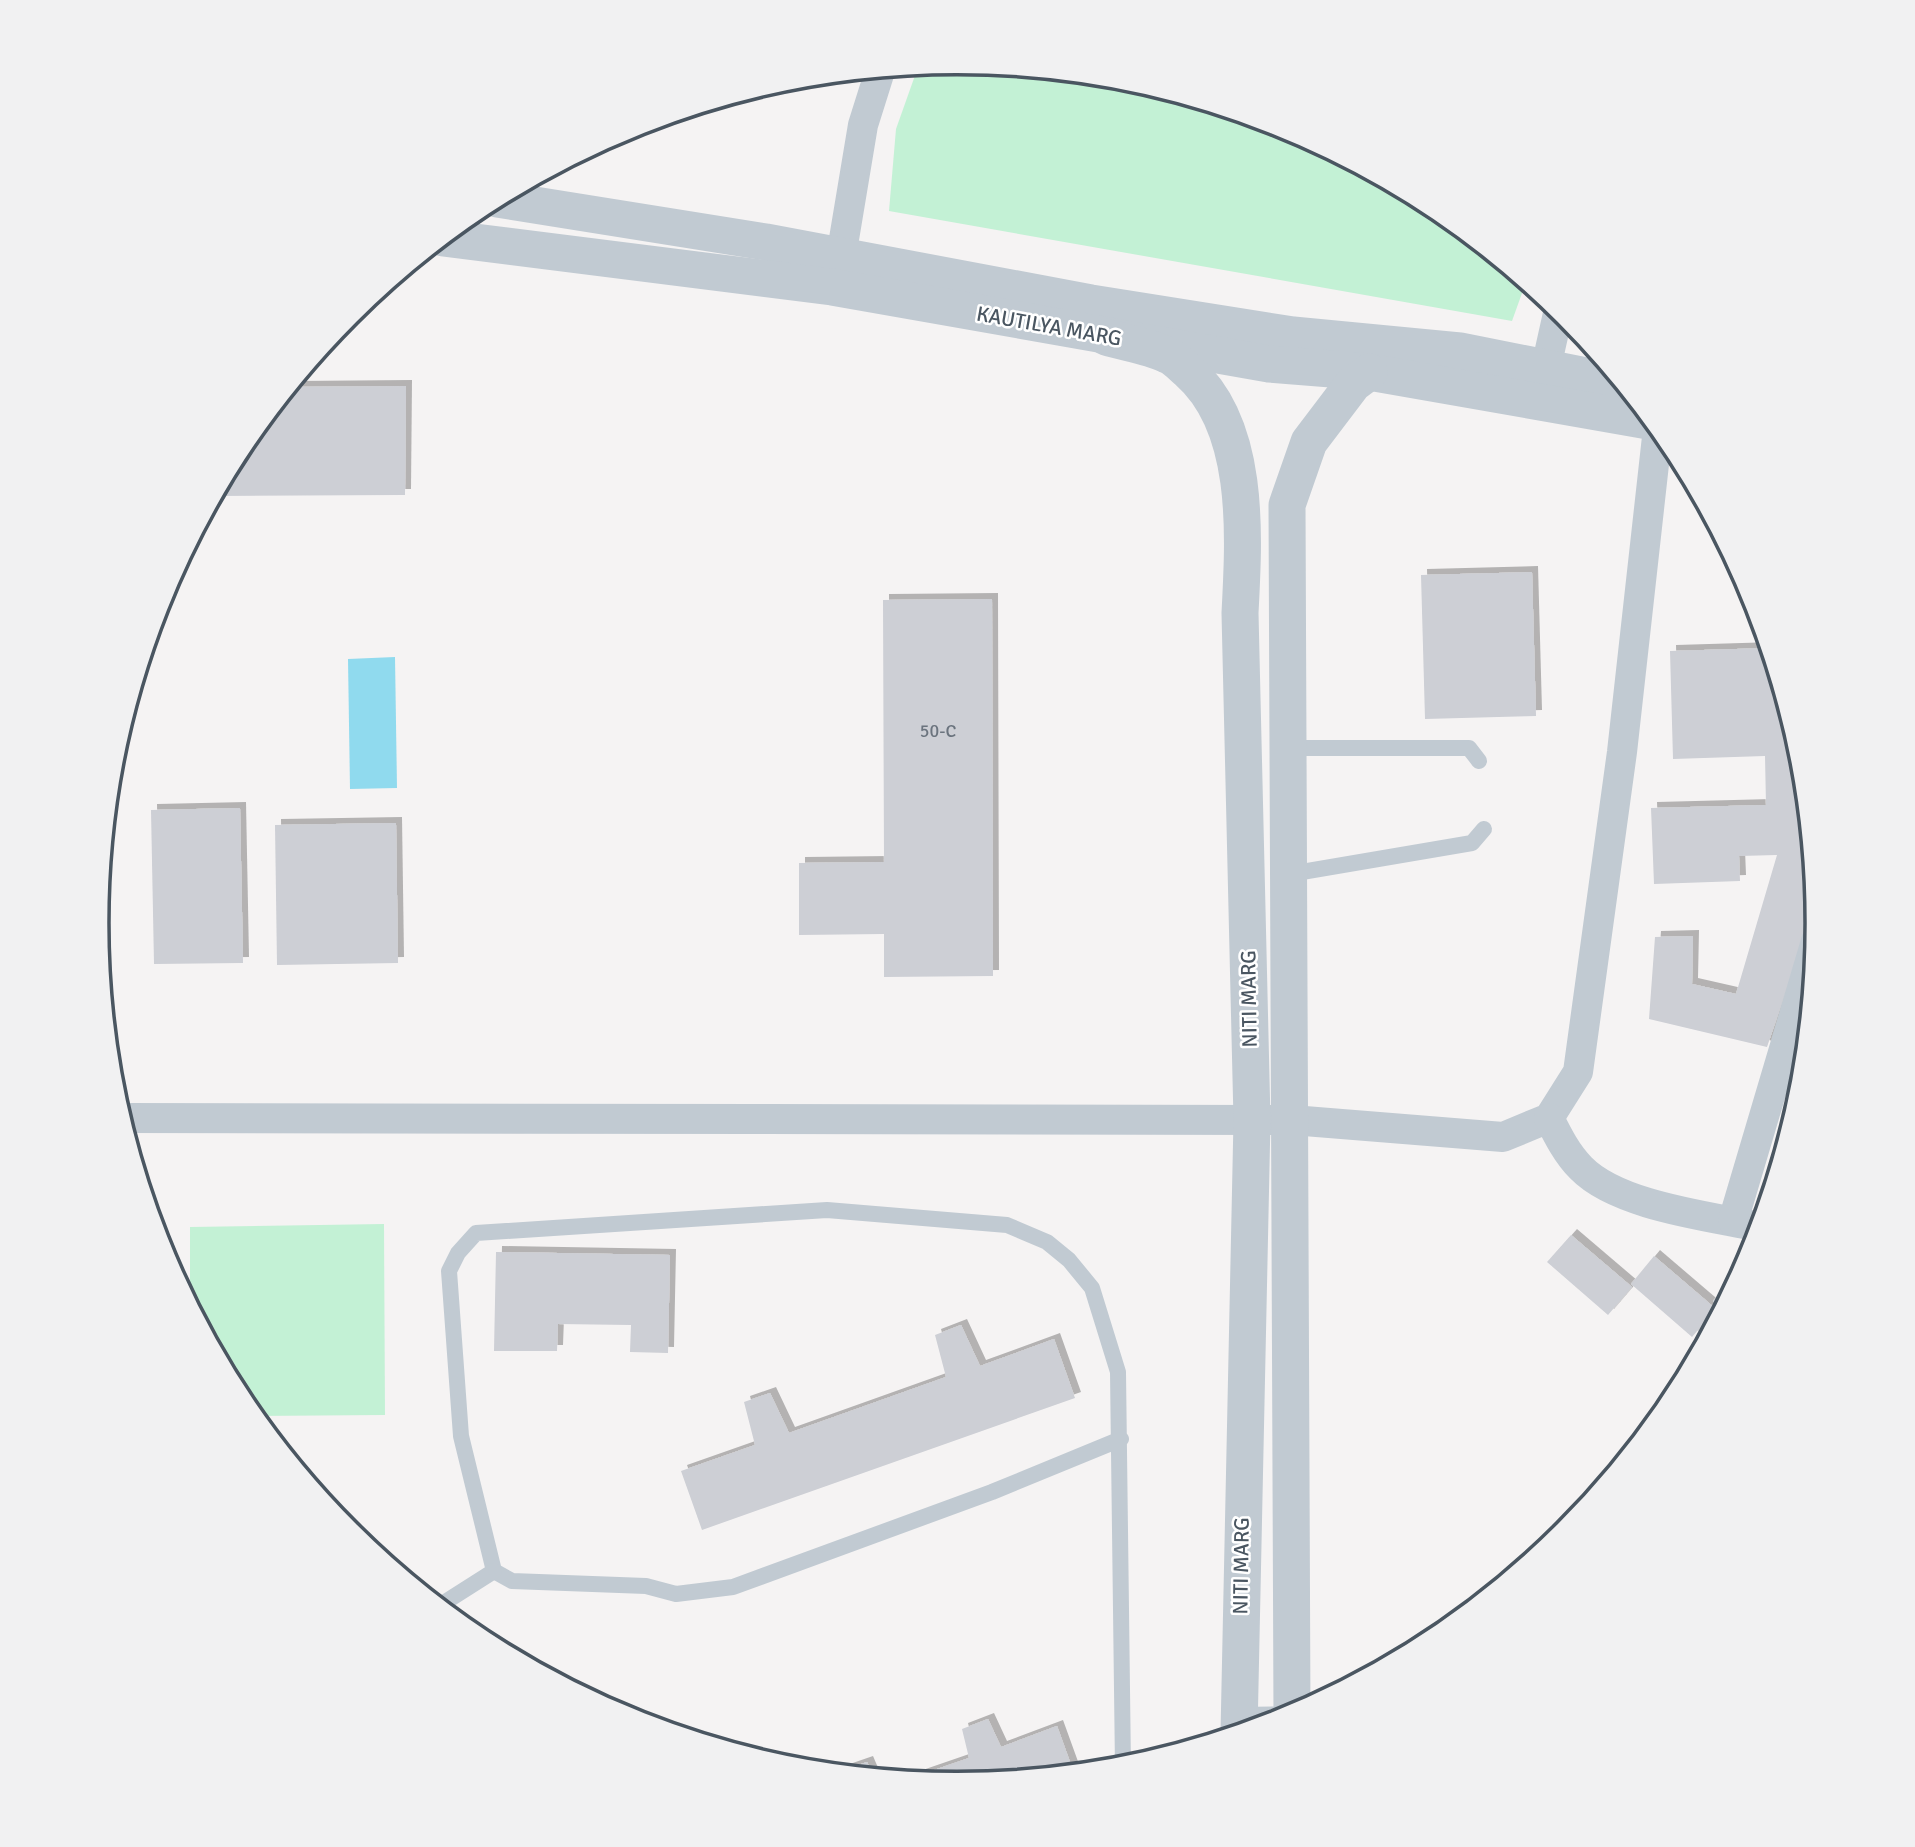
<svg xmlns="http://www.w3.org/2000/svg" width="1915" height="1847" viewBox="0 0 1915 1847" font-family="Signika,sans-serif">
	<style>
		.green { fill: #c3f1d5 }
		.water { fill: #90daee }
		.building { fill: #cdcfd5; filter: url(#shadow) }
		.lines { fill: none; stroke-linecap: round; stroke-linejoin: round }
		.service { stroke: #c1cad2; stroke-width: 16 }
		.minor { stroke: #c1cad2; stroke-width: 30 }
		.tertiary { stroke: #c1cad2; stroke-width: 37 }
		.labels { text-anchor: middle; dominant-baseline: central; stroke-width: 5; stroke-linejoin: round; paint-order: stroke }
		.number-label { font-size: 18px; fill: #6b747e }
		.street-label { font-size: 21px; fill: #4a5661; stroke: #fff }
		.rim { fill: none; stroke: #4a5661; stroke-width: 3.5 }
	</style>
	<defs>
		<filter id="shadow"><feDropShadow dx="6" dy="-6" stdDeviation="0" flood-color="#0004"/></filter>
	</defs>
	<rect width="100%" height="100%" fill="#f5f3f3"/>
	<g class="green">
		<path d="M958 63 1126 80 1287 129 1436 208 1526 282 1512 321 889 211 896 129 918 67Z"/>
		<path d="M384 1224 385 1415 254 1416 242 1401 190 1305V1227Z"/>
	</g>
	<path class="water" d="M395 657 397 788 350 789 348 659Z"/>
	<g class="building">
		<path d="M406 386 405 495 215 496 242 445 290 387Z"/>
		<path d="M1532 572 1536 716 1425 719 1421 575Z"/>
		<path d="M992 599 993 976 884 977V934L799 935V863L884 862 883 600Z"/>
		<path d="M1769 648 1802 756 1816 902 1767 1047 1649 1019 1655 937 1693 936 1692 984 1736 994 1777 855 1739 856 1740 881 1654 884 1651 808 1766 805 1765 756 1673 759 1670 651Z"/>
		<path d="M240 808 243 963 154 964 151 810Z"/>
		<path d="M396 823 398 963 277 965 275 825Z"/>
		<path d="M1571 1235 1632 1287 1608 1315 1547 1262Z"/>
		<path d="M496 1252 670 1255 668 1353 630 1352 631 1325 558 1324 557 1351H494Z"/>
		<path d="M1654 1256 1716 1309 1692 1337 1631 1284Z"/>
		<path d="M1737 1274 1740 1276 1722 1309 1713 1301Z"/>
		<path d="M961 1325 980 1366 1054 1339 1075 1398 702 1530 681 1471 755 1445 744 1402 770 1393 789 1433 946 1377 935 1335Z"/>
		<path d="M988 1719 1001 1747 1057 1726 1074 1773 958 1784 908 1779 969 1758 962 1729Z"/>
		<path d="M867 1762 873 1776 838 1772Z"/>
	</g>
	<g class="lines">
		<g class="service">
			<path d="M1289 748H1469L1479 761"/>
			<path d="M1290 874 1472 843 1484 829"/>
			<path d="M1121 1439 992 1492 733 1587 676 1594 646 1586 512 1581 494 1571 461 1436 449 1271 458 1253 476 1233 827 1210 1007 1225 1047 1242 1069 1260 1092 1288 1118 1372 1123 1768"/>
			<path d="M439 1606 494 1571"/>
			<path d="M1238 1715 1293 1714"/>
		</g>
		<g class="minor">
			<path d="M835 277 841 257 863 125 880 71"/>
			<path d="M1541 390 1559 309"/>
			<path d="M122 1118 1292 1120 1503 1137 1549 1118 1578 1072 1622 752 1658 428"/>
			<path d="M1549 1118C1558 1136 1567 1154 1581 1168 1618 1206 1709 1216 1760 1227"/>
			<path d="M1733 1221 1816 941"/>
		</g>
		<g class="tertiary">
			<path d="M497 199 766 242 1091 303 1293 335 1460 351 1621 383"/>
			<path d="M443 238 832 287 1269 364 1369 372 1654 422"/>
			<path d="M1106 337C1126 343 1149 346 1167 355 1175 358 1182 366 1188 371 1251 426 1244 536 1240 613L1252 1120 1239 1733"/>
			<path d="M1292 1716 1287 505 1309 442 1353 384 1369 372"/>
		</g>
	</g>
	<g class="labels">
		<g class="number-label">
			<text x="938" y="731">50-C</text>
		</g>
		<g class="street-label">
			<text transform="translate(1049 326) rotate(10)">KAUTILYA MARG</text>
			<text transform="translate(1249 999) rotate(-91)">NITI MARG</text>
			<text transform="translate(1241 1566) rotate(-89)">NITI MARG</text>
		</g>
	</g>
	<path d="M0 0H1915V1847H0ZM109 923a848 848 0 1 1 1696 0a848 848 0 1 1-1696 0Z" fill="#f1f1f2" fill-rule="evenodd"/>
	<path class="rim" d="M109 923a848 848 0 1 1 1696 0a848 848 0 1 1-1696 0Z"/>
</svg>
